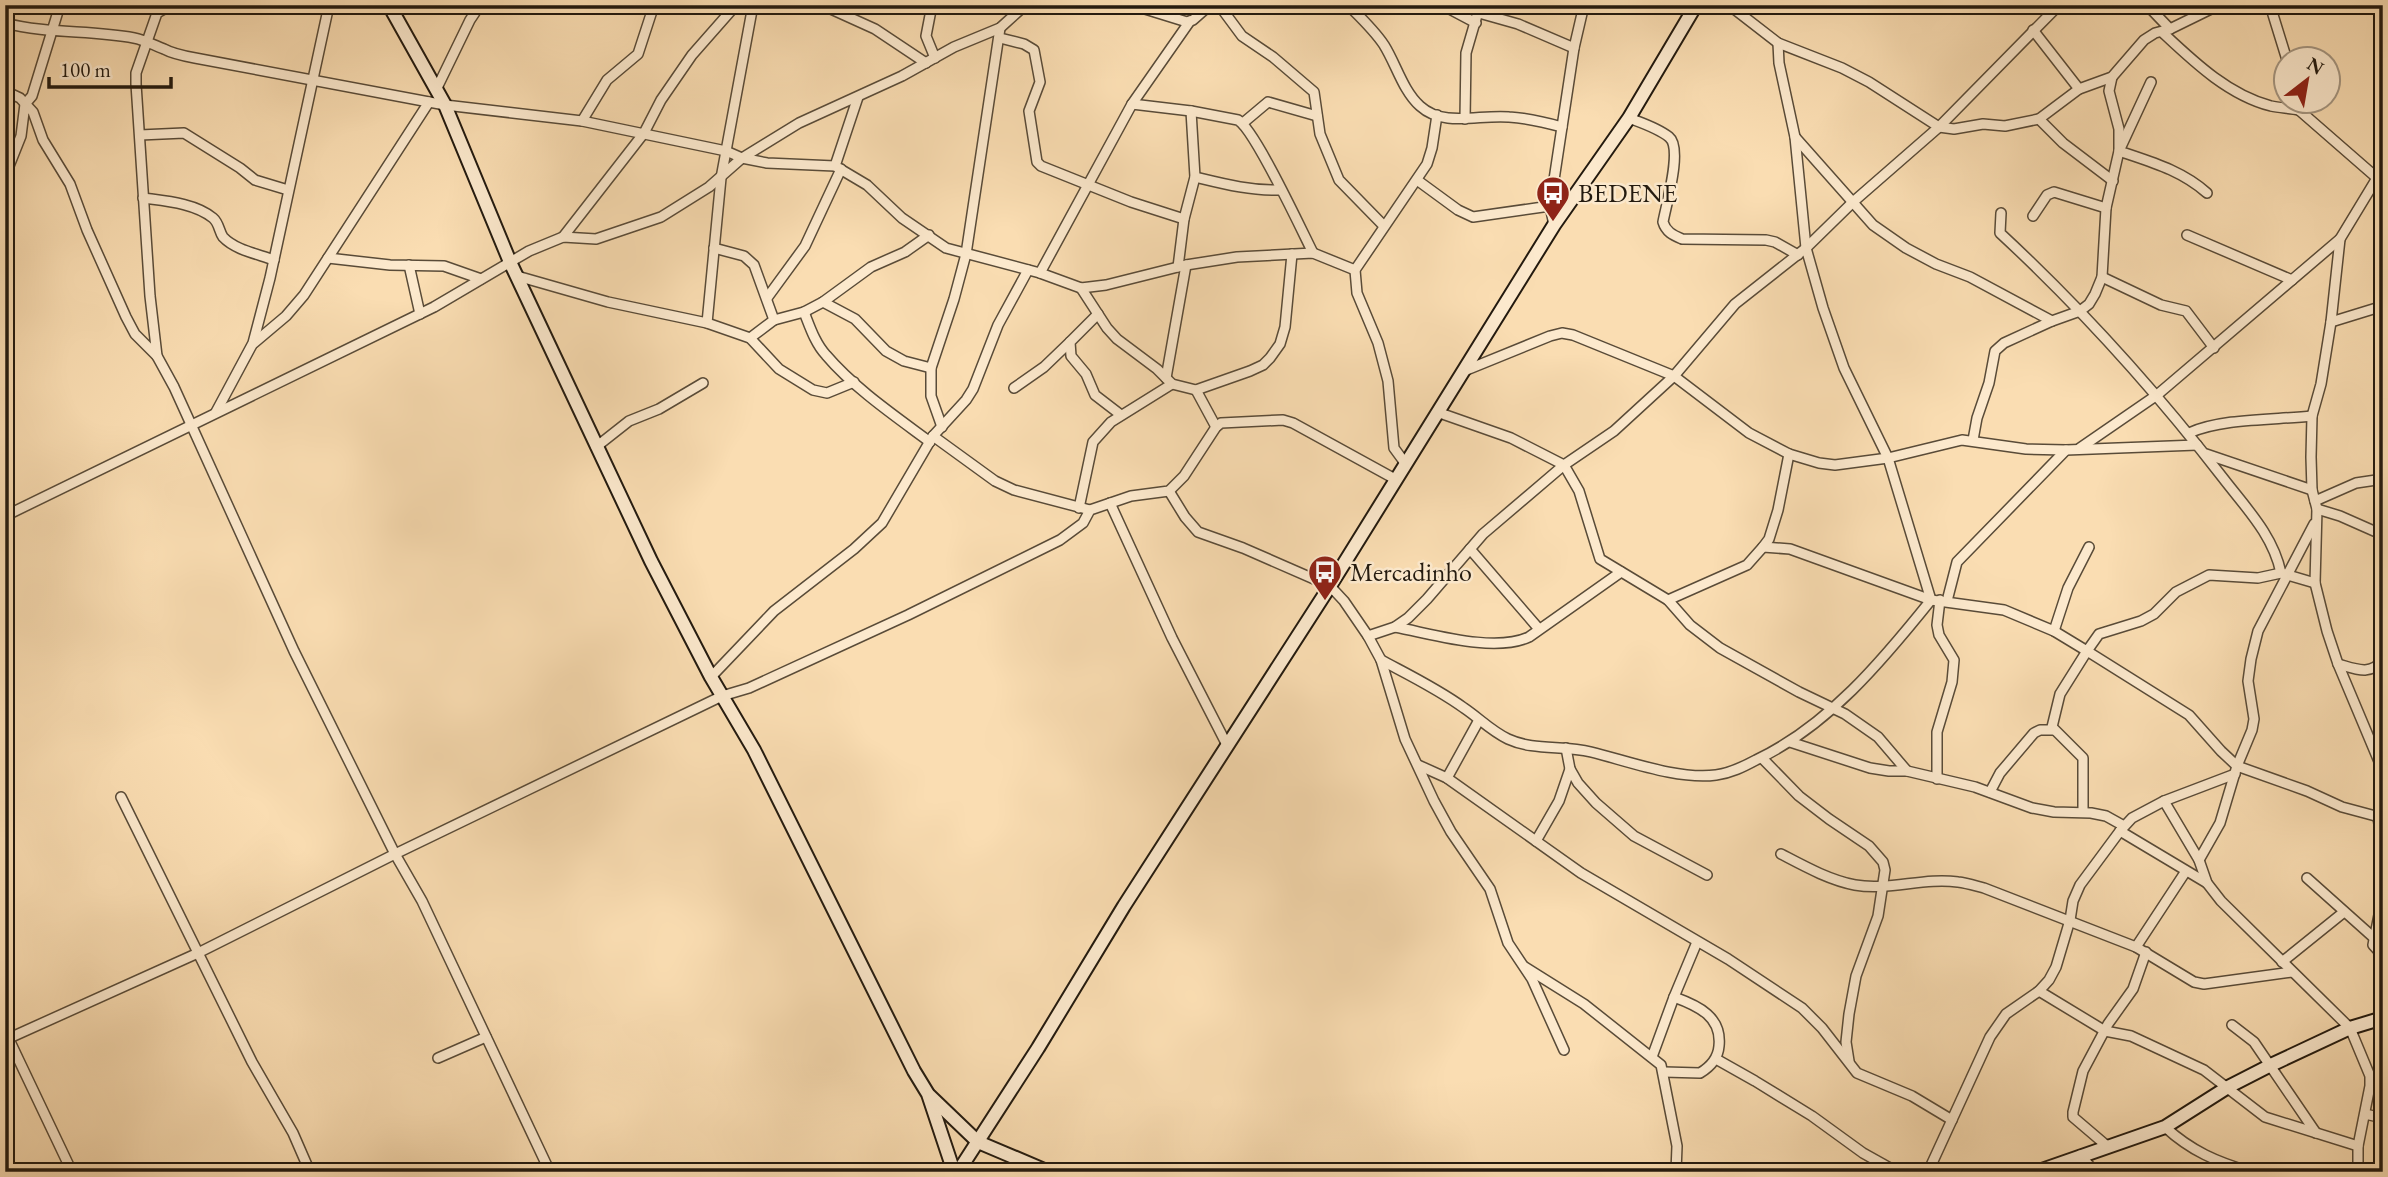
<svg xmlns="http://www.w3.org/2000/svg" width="2388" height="1177" viewBox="0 0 2388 1177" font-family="'EB Garamond',serif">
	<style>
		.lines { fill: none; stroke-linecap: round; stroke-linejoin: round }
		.street-casing { stroke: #594b38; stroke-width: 12 }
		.secondary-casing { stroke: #231a0f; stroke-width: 16 }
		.street { stroke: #fce9cd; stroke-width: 9 }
		.secondary { stroke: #fce9cd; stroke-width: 12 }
		.labels { text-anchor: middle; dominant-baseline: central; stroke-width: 5; stroke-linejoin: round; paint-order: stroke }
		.poi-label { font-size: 26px; fill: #231a0f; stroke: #fce9cd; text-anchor: start }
	</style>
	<rect width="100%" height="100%" fill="#faddb2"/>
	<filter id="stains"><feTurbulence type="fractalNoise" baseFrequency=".00286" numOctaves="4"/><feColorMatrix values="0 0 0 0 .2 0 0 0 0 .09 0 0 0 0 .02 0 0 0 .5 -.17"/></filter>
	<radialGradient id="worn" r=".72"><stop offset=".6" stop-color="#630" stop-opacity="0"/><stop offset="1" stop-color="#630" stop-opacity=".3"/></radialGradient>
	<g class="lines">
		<g class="street-casing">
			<g id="street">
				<path d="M171 5 157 13 136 73V84L150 296 157 356 174 387 294 651 395 854 422 901 550 1172"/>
				<path d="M822 5 875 29 926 63"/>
				<path d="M932 5 926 36 935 58"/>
				<path d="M1001 5 1021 9"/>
				<path d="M1095 5 1145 9 1187 22 1193 20 1210 5"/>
				<path d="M1219 5 1242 36 1273 57 1314 92 1320 134 1339 180 1383 225"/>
				<path d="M1348 5C1361 18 1374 30 1384 45 1396 64 1403 91 1420 106 1444 128 1480 114 1509 117 1527 118 1544 122 1562 127"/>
				<path d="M1442 5 1476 23"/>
				<path d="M1729 5 1778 43 1842 68 1869 82 1939 127 1954 129 1983 124 2005 126 2039 119 2079 89 2112 77 2144 40 2155 33 2170 29 2219 5"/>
				<path d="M2147 5 2170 29"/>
				<path d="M2270 5 2287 60"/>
				<path d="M1479 13 1518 24 1574 48"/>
				<path d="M5 23C47 34 91 30 134 38 145 40 153 45 164 49 173 54 184 56 195 58L445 105 582 121 726 151 742 158 767 163 835 166 867 185 902 218 946 248 1040 273 1081 288 1106 285 1186 265 1237 257 1313 253 1355 270"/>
				<path d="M2033 30 2079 89"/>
				<path d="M2162 32C2193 61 2228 95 2271 106 2280 108 2290 108 2299 110"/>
				<path d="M1000 38 1024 44 1034 50 1040 82 1029 111 1037 162 1041 166 1131 202 1184 219"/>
				<path d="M1778 43 1779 63 1795 137 1806 248 1823 308 1844 368 1888 458 1931 600"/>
				<path d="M2112 77 2109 91 2119 129V151C2151 162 2181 170 2207 193"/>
				<path d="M436 90 470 20 480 5"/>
				<path d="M5 91 20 98 33 112 43 140 70 184 87 230 126 317 135 334 157 356"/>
				<path d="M2297 102 2299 110 2377 178"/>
				<path d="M1132 104 1191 111 1238 120C1255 130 1301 229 1313 253"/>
				<path d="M1629 118C1642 123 1658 128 1669 137 1683 148 1666 205 1663 222 1666 232 1673 235 1682 239L1766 240 1775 242 1798 255"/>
				<path d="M1465 119 1466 53 1480 5"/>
				<path d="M2039 119 2063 143 2113 181"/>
				<path d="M582 121 607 80 638 54 654 5"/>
				<path d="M1243 123 1268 102 1317 116"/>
				<path d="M140 135 184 133 240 168 255 180 288 190"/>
				<path d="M1795 137 1873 225 1906 248 1936 264 1970 277 2052 321 2080 311 2089 304 2095 294 2102 277 2106 208 2119 151 2151 82"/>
				<path d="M835 166 858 97"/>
				<path d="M2383 168 2340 239 2331 322 2321 384 2312 416 2311 457 2312 490 2317 509 2315 583 2327 631 2338 664 2383 771"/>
				<path d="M5 176 21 136 25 104 32 96 60 5"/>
				<path d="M1195 177C1224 184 1251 191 1280 190"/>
				<path d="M1417 180 1458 210 1473 217 1550 206"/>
				<path d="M143 198C165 201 195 203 213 218 219 223 219 231 223 237 235 250 258 254 274 260"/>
				<path d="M2001 213 2000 233C2082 309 2155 390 2223 478 2246 508 2273 535 2281 573"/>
				<path d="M2033 216 2047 195 2054 192 2106 208"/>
				<path d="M1554 225 1550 206 1574 48 1584 5"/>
				<path d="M2187 235 2292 280"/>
				<path d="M563 237 644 133 661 100 692 55 736 5"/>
				<path d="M714 248 744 256 754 265 774 320"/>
				<path d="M328 258 390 265 444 266 481 279"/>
				<path d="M409 265 420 314"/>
				<path d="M1178 267 1184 219 1195 177 1191 111"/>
				<path d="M1040 273 1132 104 1190 21"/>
				<path d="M517 276 608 302 707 323 750 338 779 369 813 390 827 393 854 382"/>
				<path d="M2102 277 2161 305 2186 311 2214 348"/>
				<path d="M1081 288 1107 328 1117 339 1157 369 1172 384 1196 390 1250 371 1263 365 1270 358 1280 344 1285 327 1292 254"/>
				<path d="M767 298 805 246 841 169"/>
				<path d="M823 302 855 319 886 351 904 361 931 368"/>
				<path d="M804 312C810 327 815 343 826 355 854 388 895 416 930 442"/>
				<path d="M1098 314 1070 342 1071 356 1086 374 1095 395 1121 415"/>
				<path d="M2331 322 2383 306"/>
				<path d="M707 323 721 178 753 5"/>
				<path d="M750 338 774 320 804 312 823 302 871 267 905 252 929 235"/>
				<path d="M254 343 286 316 304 295 429 102"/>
				<path d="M1464 371 1550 336 1562 333 1573 335 1674 376 1749 433 1789 454 1819 463 1835 465 1888 458 1962 440 2026 449 2066 450 2197 445"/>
				<path d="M1166 378 1186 265"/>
				<path d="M1014 388 1044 367 1070 342"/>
				<path d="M1196 390 1216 427"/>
				<path d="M216 412 253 343 270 278 329 5"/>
				<path d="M1437 412 1511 438 1564 465 1579 491 1600 559 1668 600 1690 625 1720 648 1799 692 1845 714 1878 737 1907 771"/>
				<path d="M942 427 931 396V368L954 299 966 254 1000 28"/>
				<path d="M2189 433C2222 418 2275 420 2312 416"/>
				<path d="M933 436 995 481 1014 490 1090 510"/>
				<path d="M1973 440 1977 418 1989 383 1995 351 2004 343 2052 321"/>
				<path d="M596 447 629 421 659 409 703 383"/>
				<path d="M2080 448 2157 395 2340 239"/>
				<path d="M2206 454 2312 490"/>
				<path d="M1405 463 1394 448 1388 381 1378 343 1357 293 1355 270 1427 164 1432 148 1437 115"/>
				<path d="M1169 491 1185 517 1198 532 1243 548 1330 586 1344 601 1368 636 1381 660 1405 739 1434 801 1451 832 1490 889 1508 943 1532 979 1564 1050"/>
				<path d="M2315 501 2356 483 2383 479"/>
				<path d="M1110 503 1172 638 1227 745"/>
				<path d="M1079 508 1093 442 1111 422 1172 384"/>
				<path d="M2317 509 2340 516 2383 535"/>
				<path d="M5 516 434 307 529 251 563 237 596 239 661 217 709 187 742 158 799 123 902 76 954 47 1000 28 1021 9 1033 5"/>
				<path d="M1763 547 1790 549 1931 600 2004 610 2054 631 2087 651 2099 634 2141 621 2154 614 2176 592 2209 575 2258 578 2281 573 2315 583"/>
				<path d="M1470 549 1539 629"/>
				<path d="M1668 600 1747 565 1763 547 1769 539 1778 510 1789 454"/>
				<path d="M1947 601 1957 562 2066 450"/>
				<path d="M1395 627C1433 634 1494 653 1529 637L1621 572"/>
				<path d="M2054 631 2068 588 2089 547"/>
				<path d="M1368 636 1395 627 1408 618 1427 599 1483 534 1564 465 1614 431 1674 376 1735 304 1806 248 1853 202 1939 127 2059 5"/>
				<path d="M1381 660C1409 675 1438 689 1464 708 1479 718 1491 731 1508 739 1534 751 1563 745 1591 752 1628 761 1678 780 1716 775 1731 773 1743 767 1756 760 1828 726 1882 661 1931 600"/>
				<path d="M2338 664C2356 669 2370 676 2383 660"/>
				<path d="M711 677 774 611 854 549 882 523 933 436 966 400 973 389 998 325 1028 270"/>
				<path d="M1790 742 1870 768 1889 771H1907L1975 787 2032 808 2054 812 2091 813 2106 816 2124 826"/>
				<path d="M1566 748 1570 769 1578 783 1596 803 1634 836 1707 875"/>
				<path d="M1762 758 1799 796 1829 819 1869 846 1883 862 1885 870 1878 916 1856 976 1849 1014 1846 1042 1849 1061"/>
				<path d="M1418 765 1447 778 1581 873 1728 959 1802 1008 1822 1028 1857 1073 1912 1096 1952 1120"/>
				<path d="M1447 778 1479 720"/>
				<path d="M1937 779V732L1952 682 1954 660 1939 635 1937 625 1940 600"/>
				<path d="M1990 792 2000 773 2034 733 2040 730H2053"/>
				<path d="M121 797 252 1062 293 1133 310 1172"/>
				<path d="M2164 801 2199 860 2207 883 2221 901 2350 1028 2370 1076V1086L2358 1146V1172"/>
				<path d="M2083 812V758L2052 727 2060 694 2087 651 2189 715 2221 751 2237 766 2307 791 2342 807 2383 818"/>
				<path d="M2378 817 2382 845 2380 910 2373 945 2383 956"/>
				<path d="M2120 831 2207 883"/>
				<path d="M1536 841 1559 801 1570 769"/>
				<path d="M1781 854C1804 866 1829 880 1855 885 1889 891 1924 877 1958 882 1967 883 1976 886 1984 888L2136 947 2194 982 2204 984 2292 972"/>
				<path d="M2199 860 2220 823 2237 766 2252 730 2254 719 2248 681 2251 659 2258 631 2314 524"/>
				<path d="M2307 878 2373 937"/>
				<path d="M2136 947 2186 871"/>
				<path d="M2282 962 2344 912"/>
				<path d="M1525 967 1584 1004 1661 1065 1677 1146 1676 1172"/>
				<path d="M2039 991 2105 1031 2131 1036 2204 1070 2265 1117 2358 1146"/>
				<path d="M2232 1025 2254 1042 2316 1133"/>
				<path d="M5 1031 72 1172"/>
				<path d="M5 1040 198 953 395 854 722 696 749 688 908 615 1060 540 1083 523 1090 510 1131 496 1169 491 1184 476 1216 427 1221 423 1283 420 1293 423 1395 479"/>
				<path d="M1652 1057 1674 997 1697 942"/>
				<path d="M438 1058 486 1037"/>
				<path d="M1716 1059 1755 1081 1812 1116 1863 1153 1897 1172"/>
				<path d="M1664 1072 1700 1073C1710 1067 1718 1059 1719 1046 1722 1017 1699 1006 1674 997"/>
				<path d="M2365 1114 2383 1118"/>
				<path d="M2165 1127C2191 1151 2217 1162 2251 1172"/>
				<path d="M2107 1146 2073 1117V1112L2083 1071 2108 1024 2133 989 2146 952"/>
				<path d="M2080 1155 2095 1172"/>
				<path d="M1928 1172 1990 1037 2006 1014 2039 991 2049 980 2056 967 2070 920 2073 901 2080 885 2120 831 2132 818 2164 801 2235 774"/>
				<path d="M2368 1172 2383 1163"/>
			</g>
		</g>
		<g class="secondary-casing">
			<g id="secondary">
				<path d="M389 5 445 105 510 262 651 561 711 677 754 750 914 1071 928 1094 954 1172"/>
				<path d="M930 1096 978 1142 1049 1172"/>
				<path d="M958 1172 1038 1048 1124 906 1330 586 1554 225 1629 118 1696 5"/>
				<path d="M2036 1172 2165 1127 2228 1087 2271 1065 2350 1028 2383 1018"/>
			</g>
		</g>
		<use href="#street" class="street"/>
		<use href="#secondary" class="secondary"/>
	</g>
	<defs>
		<g id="bus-pin" transform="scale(1.75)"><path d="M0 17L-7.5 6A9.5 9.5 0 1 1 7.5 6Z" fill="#8f2418" stroke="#fce9cd"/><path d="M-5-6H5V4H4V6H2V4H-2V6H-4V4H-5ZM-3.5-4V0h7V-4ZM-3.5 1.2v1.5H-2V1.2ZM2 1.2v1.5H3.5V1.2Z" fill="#fff"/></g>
	</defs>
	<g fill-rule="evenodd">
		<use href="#bus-pin" x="1553" y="193"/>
		<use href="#bus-pin" x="1325" y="572"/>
	</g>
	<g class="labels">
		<g class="poi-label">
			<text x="1578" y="193">BEDENE</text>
			<text x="1350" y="572">Mercadinho</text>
		</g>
	</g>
	<rect width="2388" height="1177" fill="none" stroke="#faddb2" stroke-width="28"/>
	<rect x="7" y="7" width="2374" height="1163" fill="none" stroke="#231a0f" stroke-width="3.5"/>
	<rect x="14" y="14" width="2360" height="1149" fill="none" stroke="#231a0f" stroke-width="2"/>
	<g transform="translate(2307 80) rotate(31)"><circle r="33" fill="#fce9cd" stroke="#a59681" stroke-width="2"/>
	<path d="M0-5L12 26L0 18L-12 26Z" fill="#8f2418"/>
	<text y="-10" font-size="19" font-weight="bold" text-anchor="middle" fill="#231a0f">N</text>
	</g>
	<path d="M49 77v10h122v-10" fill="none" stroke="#231a0f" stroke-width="3.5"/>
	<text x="60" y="77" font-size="21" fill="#231a0f" stroke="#fce9cd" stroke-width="5" paint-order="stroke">100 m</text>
	<rect width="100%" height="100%" filter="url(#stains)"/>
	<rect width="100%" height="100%" fill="url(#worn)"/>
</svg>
